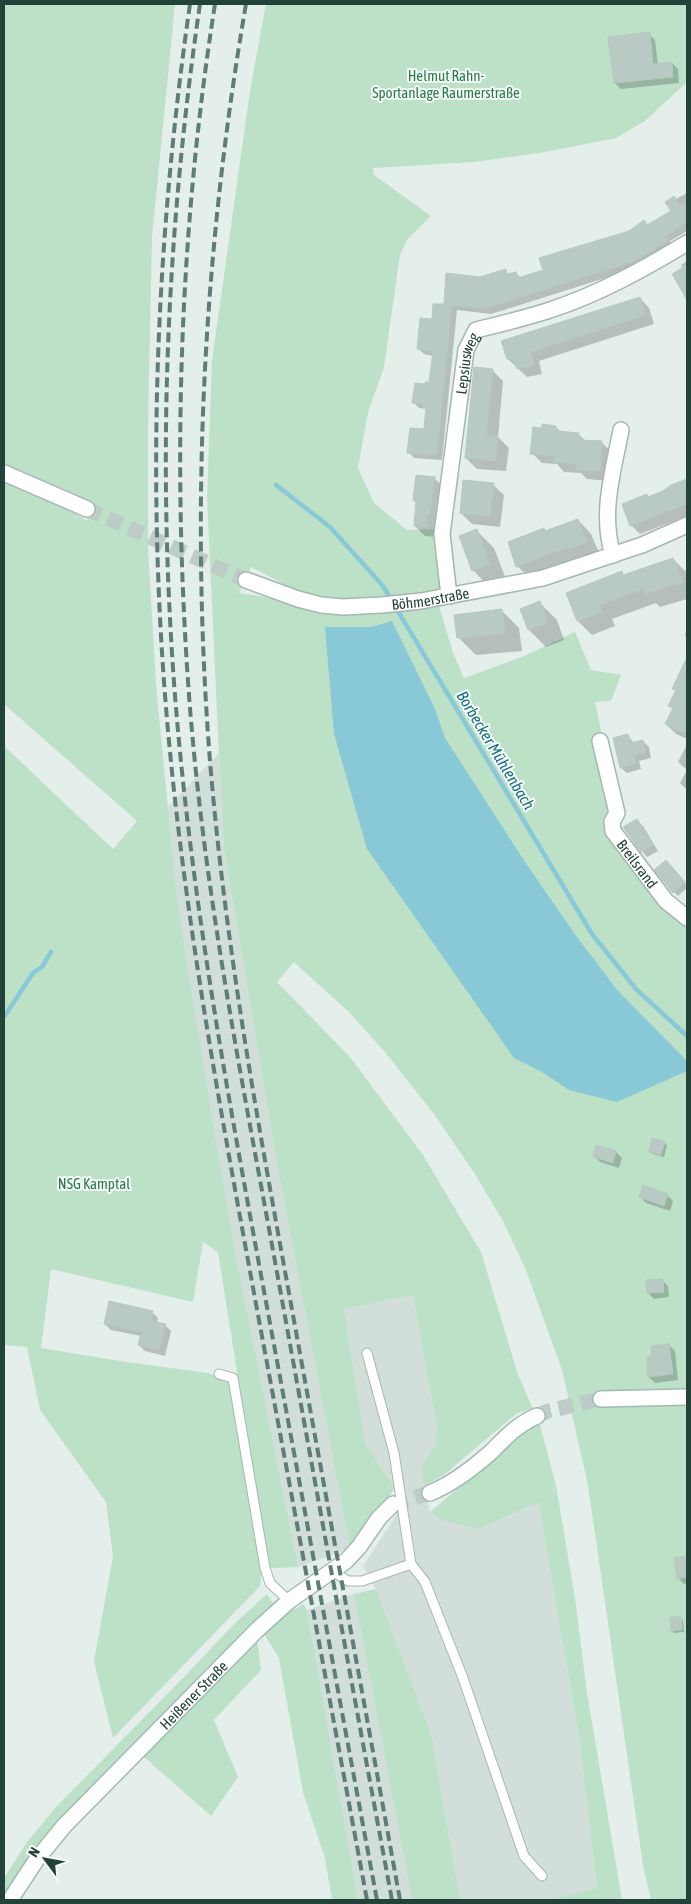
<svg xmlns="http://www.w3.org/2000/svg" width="691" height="1904" viewBox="0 0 691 1904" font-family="'Asap Condensed',sans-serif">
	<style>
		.built { fill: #d2ded9 }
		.green { fill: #bce1c7; fill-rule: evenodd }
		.water { fill: #89c8d6 }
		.shadow { fill: #0003 }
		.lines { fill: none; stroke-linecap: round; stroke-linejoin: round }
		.stream { stroke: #89c8d6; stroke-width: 4.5 }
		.building { fill: #b9c9c3; stroke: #b6c9c1 }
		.street-tunnel { stroke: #bdccc7; stroke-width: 15; stroke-dasharray: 15 8; stroke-linecap: butt }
		.secondary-tunnel { stroke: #bdccc7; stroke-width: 15; stroke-dasharray: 15 8; stroke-linecap: butt }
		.lane-casing { stroke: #a6b7b2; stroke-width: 11 }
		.street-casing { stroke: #a6b7b2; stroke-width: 18 }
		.secondary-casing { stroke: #a1bbb3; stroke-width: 18 }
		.lane { stroke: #fff; stroke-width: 9 }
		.street { stroke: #fff; stroke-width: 15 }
		.secondary { stroke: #fff; stroke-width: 15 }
		.rail { stroke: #5d7d75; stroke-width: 4; stroke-dasharray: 10 5; stroke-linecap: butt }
		.labels { text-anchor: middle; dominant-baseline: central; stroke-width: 4; stroke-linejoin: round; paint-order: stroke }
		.park-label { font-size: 15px; fill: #297b4b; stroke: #f5faf8 }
		.street-label { font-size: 15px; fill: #22423a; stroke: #f5faf8 }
		.water-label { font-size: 16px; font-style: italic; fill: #176d82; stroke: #f5faf8 }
	</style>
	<rect width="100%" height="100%" fill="#e4eeea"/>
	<g class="built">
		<path d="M219 753 224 850 279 1174 350 1548 298 1567 235 1252 215 1136 176 892 167 808Z"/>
		<path d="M413 1295 437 1429 435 1445 420 1470 430 1512 479 1529 539 1502 580 1745 597 1889 550 1900H460L432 1737 376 1589 363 1566 397 1514 395 1488 365 1443 344 1309Z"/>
		<path d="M354 1594 412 1900H358L307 1610Z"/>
	</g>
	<g class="green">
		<path d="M4 4H175L152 237 148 423V547L156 685 176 892 215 1136 235 1252 298 1567 274 1568 262 1566 260 1586 113 1738 94 1661 113 1556 106 1502 40 1410 27 1347 4 1345V746L113 849 137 821 4 704V477L26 486 88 521 82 500 4 465ZM203 1242 218 1252 239 1384 208 1373 126 1362 41 1348 51 1269 193 1302Z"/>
		<path d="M266 4H687V82L645 121 616 138 545 152 474 162 373 168 374 175 431 216 407 240 400 255 384 367 368 412 358 468 374 503 407 530 441 529 447 595C415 600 376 607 344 605 315 603 277 580 251 567L239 593 296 602 322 610H343L411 605 437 599 453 653 464 678 522 657 575 632 591 670 621 675 611 701 595 702 603 740 596 743 611 808 615 813 610 822V832L662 902 687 924V1900H651L643 1865 588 1485 562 1370 526 1270 504 1223 475 1174 434 1114 385 1052 350 1013 294 962 277 982 350 1057 423 1155 481 1252 518 1375 533 1409 517 1413 445 1474 424 1486 420 1470 435 1445 437 1429 413 1295 344 1309 365 1443 395 1488 350 1548 279 1174 224 850 219 753 207 498 212 361 250 91Z"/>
		<path d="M539 1421 556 1486 575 1598 587 1693 622 1900H550L597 1888 580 1745 539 1502 479 1529 441 1520 430 1512Z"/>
		<path d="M376 1589 432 1737 460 1900H412L354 1594Z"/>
		<path d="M267 1594 274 1605 187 1690 71 1810 4 1900V1878L27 1842 56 1807 186 1675 234 1624Z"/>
		<path d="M303 1604 307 1610 358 1900H332L325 1858 303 1792 279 1658 264 1634 284 1616Z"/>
		<path d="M257 1639 261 1670 214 1720 238 1777 211 1816 143 1756Z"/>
	</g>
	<path class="water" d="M392 621 435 709 445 738 525 862 574 933 618 991 687 1061V1071L617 1102 569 1090 542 1072 514 1058 367 849 334 734 325 627H371Z"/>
	<g class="shadow">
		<path d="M649 34 655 40 658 65 672 63 678 69 679 83 621 89 615 83Z"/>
		<path d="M687 193V231L670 241 673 246 640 267 491 314 457 310 442 460 414 458 409 452 425 430 427 409 419 408 414 403 431 384 433 356 424 354 418 348 433 320 445 306 480 278 505 271 509 275 516 273 521 278 545 271 629 232 644 222 648 226 673 212 676 199Z"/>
		<path d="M687 261V297L673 275 683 269 681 265Z"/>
		<path d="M640 298 649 308 654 324 539 361 542 374 527 377 508 359Z"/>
		<path d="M492 370 503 381 498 437 509 448 506 471 477 469 466 458Z"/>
		<path d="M556 427 562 433 579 435 586 441 602 443 612 452 609 481 587 479 581 473 564 472 557 464 542 463 532 453 543 429Z"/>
		<path d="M434 478 444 488 436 537 425 536 415 526 417 503 415 501Z"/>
		<path d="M687 480V516L640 534 631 525 647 496 649 498 664 492 672 486Z"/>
		<path d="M493 485 504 495 500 527 472 524 461 513Z"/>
		<path d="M578 520 591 534 600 555 531 579 517 566 544 529 546 532Z"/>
		<path d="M477 531 494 548 507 582 490 588 473 570Z"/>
		<path d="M673 559 687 573V599L660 607 656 603 612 619 615 626 592 635 578 621 568 594 622 573 625 576Z"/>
		<path d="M540 603 557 620 564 640 546 647 529 630 522 609Z"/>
		<path d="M501 610 519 628 522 651 476 655 458 637Z"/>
		<path d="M687 625V638L685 636Z"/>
		<path d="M680 675 687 678V739L676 734 666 724 673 709 670 706 676 692 674 689Z"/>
		<path d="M628 736 634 743 643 741 649 747 651 758 639 761 641 769 627 773 621 768Z"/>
		<path d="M686 746 687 747V790L680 783 687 770 678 762Z"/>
		<path d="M637 820 643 826 658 851 647 857 642 851Z"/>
		<path d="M667 864 687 885V888L678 896 674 892Z"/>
		<path d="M664 1143 667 1145 664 1157 653 1154 650 1152Z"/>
		<path d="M616 1152 622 1158 619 1168 600 1162 594 1156Z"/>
		<path d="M667 1195 673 1201 670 1211 646 1203 641 1197Z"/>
		<path d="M662 1280 668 1286 669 1297 654 1299 648 1293Z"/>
		<path d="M152 1312 158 1318 157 1324 165 1325 171 1331 165 1356 145 1351 139 1345 141 1336 111 1330 105 1324Z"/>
		<path d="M669 1345 675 1351 678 1380 655 1383 649 1377 653 1357Z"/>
		<path d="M687 1557V1583L684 1584 678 1578Z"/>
		<path d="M681 1618 683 1621 684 1632 674 1633 672 1630Z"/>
	</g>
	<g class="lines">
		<g class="stream">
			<path d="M276 485 330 527 383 586 392 601"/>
			<path d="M396 608 592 934 636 989 687 1036"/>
			<path d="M4 1017 33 973 42 967 51 952"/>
		</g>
	</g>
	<g class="building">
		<path d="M650 32 653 64 672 62 673 77 614 83 608 37Z"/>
		<path d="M674 196 680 205 687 201V222L665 236 668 240 635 261 484 309 452 305 437 455 407 453 410 428 424 429 426 407 423 406V404L412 403 415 383 425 384V382H429L433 352 417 349 420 318 432 319 433 304H444L446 273 480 277 506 269 507 274 516 272 518 278 543 270 539 258 629 231 644 220 647 225 671 211 665 202Z"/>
		<path d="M687 265V300L672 274Z"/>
		<path d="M640 297 646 315 531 352 534 365 517 369 513 358 507 359 501 341Z"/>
		<path d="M474 367 493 369 486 435 498 436 496 461 465 458Z"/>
		<path d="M542 424 556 426V431L579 433V440L602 441 600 471 576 470V464L553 462 554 456 530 454 533 427 542 428Z"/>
		<path d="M416 475 435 477 430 515 428 514 427 527 414 526 416 501H413Z"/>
		<path d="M687 479V504L630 526 622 504 647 494 648 497 663 491 671 485Z"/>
		<path d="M463 480 494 483 490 517 460 513Z"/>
		<path d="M578 519 587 542 569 549 568 547 516 567 508 542 544 528 545 531Z"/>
		<path d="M477 529 490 564 472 571 459 536Z"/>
		<path d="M673 558 683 582 645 594 643 589 599 605 602 612 577 621 566 593 622 571 623 575Z"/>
		<path d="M540 601 548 623 528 630 520 609Z"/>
		<path d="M502 609 505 634 457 638 454 615Z"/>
		<path d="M687 657V725L684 733 665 724 673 708 668 706 676 690 672 689Z"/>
		<path d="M628 734 631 743 643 740 646 752 634 755 636 763 620 768 613 738Z"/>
		<path d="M637 819 653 845 641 852 623 827Z"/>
		<path d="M666 860 685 882 673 893 654 870Z"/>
		<path d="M652 1138 665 1142 661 1155 649 1152Z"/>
		<path d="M596 1145 616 1151 613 1163 593 1157Z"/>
		<path d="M643 1185 668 1194 664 1206 639 1197Z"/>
		<path d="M663 1279 664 1292 647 1293 646 1280Z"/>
		<path d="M109 1301 153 1311 151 1321 166 1324 159 1350 138 1345 141 1332 104 1324Z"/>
		<path d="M669 1344 673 1374 648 1377 647 1357 652 1356 651 1346Z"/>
		<path d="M687 1556V1577L677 1579 674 1558Z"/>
		<path d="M670 1617H681L682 1630 671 1631Z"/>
	</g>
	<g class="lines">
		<path class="street-tunnel" d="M87 509 246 580"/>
		<g class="secondary-tunnel">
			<path d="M537 1416 548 1411 601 1399"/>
			<path d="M393 1504 430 1493"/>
		</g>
		<g class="lane-casing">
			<g id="lane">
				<path d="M367 1353 394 1453 411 1564 425 1582 463 1678 524 1856 542 1876"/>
				<path d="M219 1374 233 1378 265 1568 270 1583 289 1601"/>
				<path d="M332 1571 348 1581H362L411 1564"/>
			</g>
		</g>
		<g class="street-casing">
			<g id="street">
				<path d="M4 473 87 509"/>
				<path d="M613 555C600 514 613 472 621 430"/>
				<path id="s1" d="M246 580 298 599 321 605 343 607 382 605 421 601 543 578 642 545 687 525"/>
				<path id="s2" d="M449 596 442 534 466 350 476 330C501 324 526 318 550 310 599 294 644 269 687 243"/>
				<path id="s3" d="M600 741 617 813 612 822 613 831 666 901 687 918"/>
			</g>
		</g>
		<g class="secondary-casing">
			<g id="secondary">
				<path d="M601 1399 687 1397"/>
				<path d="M430 1493C452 1484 473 1468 491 1452 505 1438 518 1424 537 1416"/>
				<path id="s4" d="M10 1900 37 1859 64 1826 257 1630 289 1601 346 1561 359 1547 379 1518 393 1504"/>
			</g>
		</g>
		<use href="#lane" class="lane"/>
		<use href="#street" class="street"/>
		<use href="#secondary" class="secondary"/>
		<g class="rail">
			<path d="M190 4C157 233 147 464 165 695 181 900 219 1102 256 1304 293 1503 330 1701 367 1900"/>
			<path d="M200 4C170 207 159 413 170 618 181 839 221 1058 261 1275 300 1484 338 1692 377 1900"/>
			<path d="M215 4C179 232 172 465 189 695 203 884 240 1070 274 1256 313 1471 352 1686 392 1900"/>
			<path d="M246 4C203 253 190 509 210 761 225 944 258 1124 291 1304 327 1503 364 1701 400 1900"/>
		</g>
	</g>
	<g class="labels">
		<g class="park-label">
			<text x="446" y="75">Helmut Rahn-<tspan x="446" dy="17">Sportanlage Raumerstraße</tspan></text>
			<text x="94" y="1183">NSG Kamptal</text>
		</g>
		<g class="street-label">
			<text stroke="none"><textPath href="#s2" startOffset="235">Lepsiusweg</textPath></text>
			<text stroke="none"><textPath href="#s1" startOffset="189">Böhmerstraße</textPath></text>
			<text stroke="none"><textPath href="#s3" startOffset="134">Breilsrand</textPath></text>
			<text stroke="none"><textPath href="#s4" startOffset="276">Heißener Straße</textPath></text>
		</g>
		<g class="water-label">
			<text transform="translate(496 750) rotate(59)">Borbecker Mühlenbach</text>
		</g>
	</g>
	<rect width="691" height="1904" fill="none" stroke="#22423a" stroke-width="10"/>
	<g transform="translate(45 1859) rotate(302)" stroke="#f5faf8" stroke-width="4" paint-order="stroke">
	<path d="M0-4L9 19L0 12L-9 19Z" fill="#22423a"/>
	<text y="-8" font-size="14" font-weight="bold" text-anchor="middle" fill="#22423a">N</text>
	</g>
</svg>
